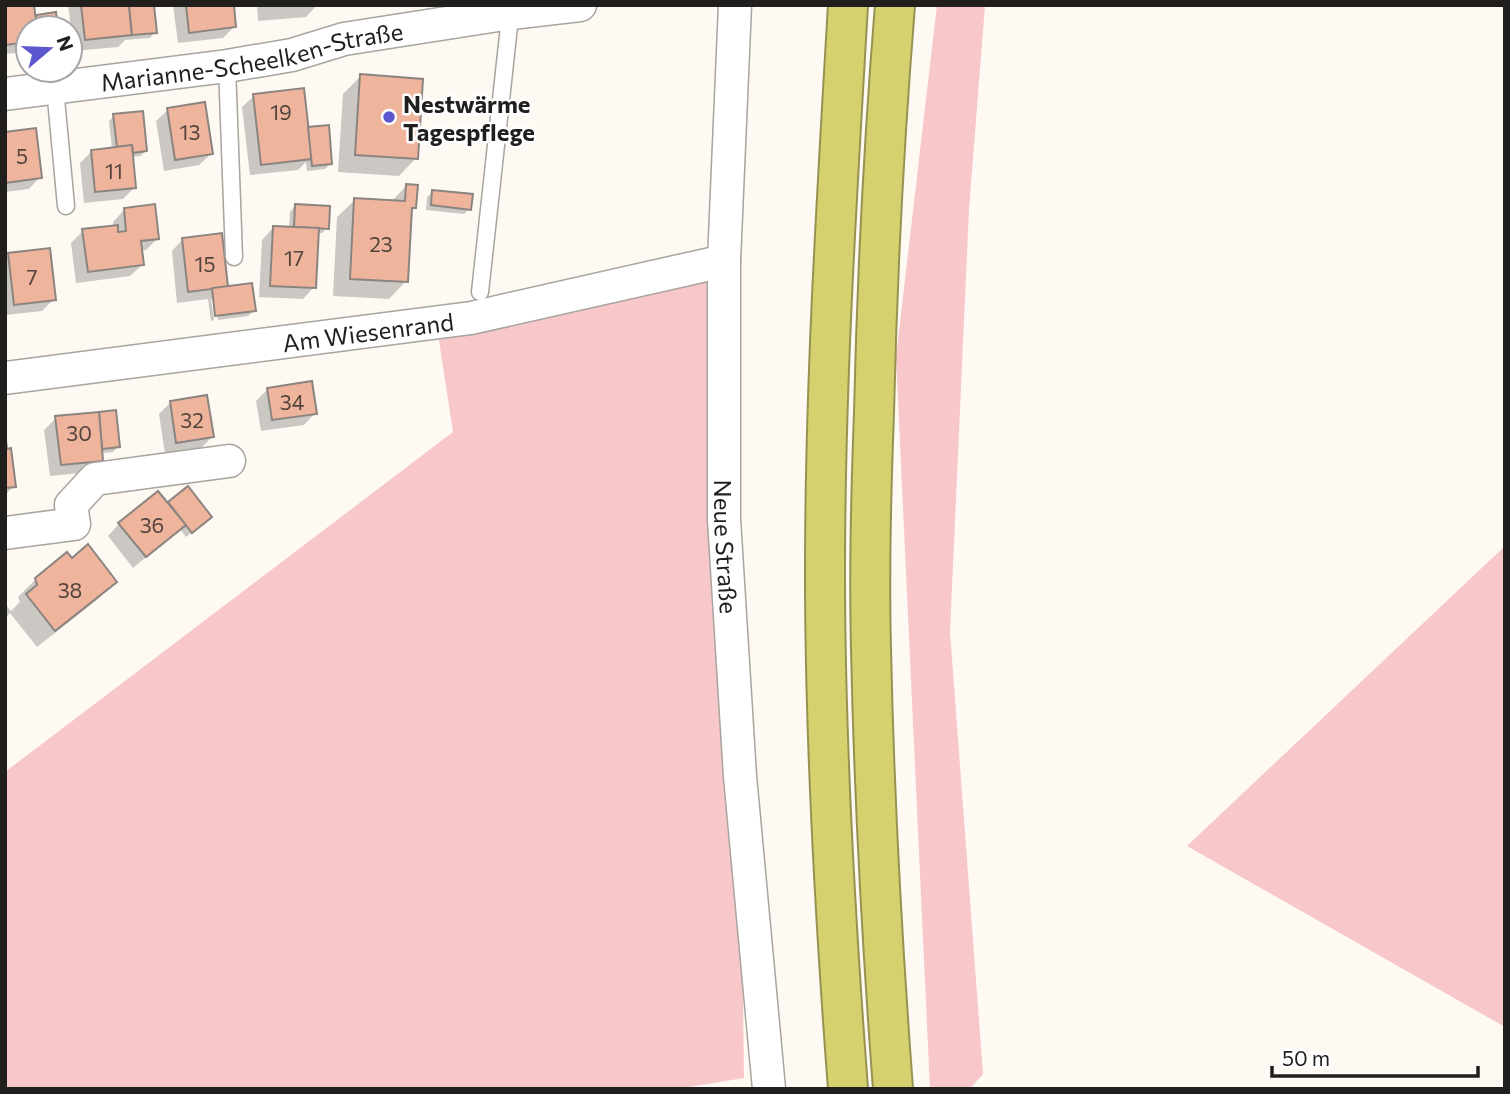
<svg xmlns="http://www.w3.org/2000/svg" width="1510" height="1094" viewBox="0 0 1510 1094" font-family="Commissioner,sans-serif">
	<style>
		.green { fill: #f8c7ca }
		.shadow { fill: #0003 }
		.building { fill: #efb59c; stroke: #8b8481; stroke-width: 2 }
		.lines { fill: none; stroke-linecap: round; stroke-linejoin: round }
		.lane-casing { stroke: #a8a49e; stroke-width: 19 }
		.street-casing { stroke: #a8a49e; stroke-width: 35 }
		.highway-casing { stroke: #969352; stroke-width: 42 }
		.lane { stroke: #fff; stroke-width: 16 }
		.street { stroke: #fff; stroke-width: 32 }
		.highway { stroke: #d5d16f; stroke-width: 38 }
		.poi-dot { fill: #5d57cf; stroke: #fff; stroke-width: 2.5 }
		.labels { text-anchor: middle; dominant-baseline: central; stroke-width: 5; stroke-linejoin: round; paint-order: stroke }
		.number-label { font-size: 21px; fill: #54443d }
		.street-label { font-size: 24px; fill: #211f1d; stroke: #fff }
		.poi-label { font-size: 24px; font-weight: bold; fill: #211f1d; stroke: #fff; text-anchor: start }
	</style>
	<rect width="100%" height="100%" fill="#fef9f3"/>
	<g class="green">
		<path d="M937 5H985L969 209 950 632 983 1074 970 1089H930L896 357Z"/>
		<path d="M718 273 742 920 744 1078 676 1089H5V772L453 432 438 334Z"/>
		<path d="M1505 546V1027L1187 846Z"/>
	</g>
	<g class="shadow">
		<path d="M5 5 34 19 36 17 56 28H28V49L25 52 5 54Z"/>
		<path d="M68 5H152L155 32 150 38 125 40 118 47 74 51Z"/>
		<path d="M173 5H232L234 27 223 38 178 43Z"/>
		<path d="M257 5H317L306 17 258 21Z"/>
		<path d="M361 76 416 158 399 176 338 172 343 94Z"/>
		<path d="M254 96 307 129 330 164 325 169 307 171 306 162 298 170 250 175 242 107Z"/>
		<path d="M168 110 211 154 199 165 164 171 156 121Z"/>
		<path d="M114 116 146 151 140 156 132 157 135 187 123 199 84 203 80 163 92 151 112 149 109 121Z"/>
		<path d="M5 134 40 177 29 189 5 192Z"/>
		<path d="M406 186 415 207 410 212 406 281 389 299 333 296 337 217 355 200 391 202Z"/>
		<path d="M433 192 469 209 464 214 426 210 427 197Z"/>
		<path d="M295 206 327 228 322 233H317L314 287 303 299 259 297 262 240 273 228 289 229 290 212Z"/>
		<path d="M124 210 158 238 146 250 140 251 142 265 130 276 76 283 71 243 83 231 113 227V222Z"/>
		<path d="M183 239 227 288 254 310 248 316 218 320 215 299H211L214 320 211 321 208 299 177 303 172 251Z"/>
		<path d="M9 255 54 299 42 311 5 315V258Z"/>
		<path d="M268 389 315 413 304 425 261 431 256 401Z"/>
		<path d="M171 402 212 437 201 448 165 454 159 414Z"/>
		<path d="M56 418 118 446 113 452 101 453V460L90 472 50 476 44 430Z"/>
		<path d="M5 447 14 486 5 495Z"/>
		<path d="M188 489 205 522 186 537 180 529 133 568 108 536 119 524 167 505Z"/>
		<path d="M71 560 115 581 98 599 37 647 10 613 5 618V604L11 611 20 602 18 597 36 579Z"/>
	</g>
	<g class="building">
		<path d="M5 5H34L37 28H28V42L5 45Z"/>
		<path d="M81 5H129L132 35 85 40Z"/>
		<path d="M129 5H154L157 33 132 35Z"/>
		<path d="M186 5H234L236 27 189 33Z"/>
		<path d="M56 12 58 28H37L36 15Z"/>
		<path d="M360 74 423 79 418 159 355 155Z"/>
		<path d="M304 88 312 159 261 165 253 94Z"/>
		<path d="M205 102 213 154 175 160 167 108Z"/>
		<path d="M143 111 147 151 133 153 132 145 117 147 113 114Z"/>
		<path d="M329 125 332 164 312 166 308 127Z"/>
		<path d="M36 128 42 178 5 183V132Z"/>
		<path d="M132 145 136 188 95 192 91 150Z"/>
		<path d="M406 184 418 185 416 208H412L408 282 350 279 354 198 405 201Z"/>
		<path d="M432 190 473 194 471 210 431 205Z"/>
		<path d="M155 204 159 239 141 241 144 265 88 272 82 229 118 225V232L126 231 124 208Z"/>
		<path d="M295 204 330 206 329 229 294 227Z"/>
		<path d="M273 226 319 228 316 288 270 286Z"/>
		<path d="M222 233 228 287 188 292 182 238Z"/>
		<path d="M50 248 56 300 14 305 8 253Z"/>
		<path d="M252 283 256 311 215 316 212 288Z"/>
		<path d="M312 381 317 414 272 420 267 388Z"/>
		<path d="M207 395 214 437 176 443 170 401Z"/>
		<path d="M116 410 120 447 102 449 99 412Z"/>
		<path d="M99 412 103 461 61 465 55 416Z"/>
		<path d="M5 432 7 449 11 448 16 487 5 488Z"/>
		<path d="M188 486 212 517 192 533 168 502Z"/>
		<path d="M158 491 186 525 146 557 118 523Z"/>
		<path d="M88 544 117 582 55 631 26 594 37 585 35 578 67 552 72 558Z"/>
	</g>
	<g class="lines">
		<g class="lane-casing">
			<g id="lane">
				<path d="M227 66 234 257"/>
				<path d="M55 88 66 206"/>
				<path d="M480 292 511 8"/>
			</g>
		</g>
		<g class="street-casing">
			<g id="street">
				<path id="s1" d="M735 5 724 261V519L740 776 769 1089"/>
				<path id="s2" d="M5 94 227 66 292 55 344 39 511 13 580 5"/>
				<path id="s3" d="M5 378 471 318 724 261"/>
				<path d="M5 533 74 524 71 505 95 479 229 461"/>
			</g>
		</g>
		<g class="highway-casing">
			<g id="highway">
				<path d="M848 1089C835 917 825 744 825 572 825 382 837 194 848 5"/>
				<path d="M893 1089C882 942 874 795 871 648 869 570 871 491 874 413 877 277 884 141 895 5"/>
			</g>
		</g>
		<use href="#lane" class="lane"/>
		<use href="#street" class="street"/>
		<use href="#highway" class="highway"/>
	</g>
	<circle class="poi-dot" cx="389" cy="117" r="7"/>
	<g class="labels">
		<g class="number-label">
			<text x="281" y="111">19</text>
			<text x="190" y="131">13</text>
			<text x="22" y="155">5</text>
			<text x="114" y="170">11</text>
			<text x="381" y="243">23</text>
			<text x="294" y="257">17</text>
			<text x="205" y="263">15</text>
			<text x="32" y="276">7</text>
			<text x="292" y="401">34</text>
			<text x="192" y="419">32</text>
			<text x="79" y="432">30</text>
			<text x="152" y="524">36</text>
			<text x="70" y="589">38</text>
		</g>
		<g class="street-label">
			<text stroke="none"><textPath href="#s2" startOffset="250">Marianne-Scheelken-Straße</textPath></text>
			<text stroke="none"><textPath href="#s3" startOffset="366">Am Wiesenrand</textPath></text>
			<text stroke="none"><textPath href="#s1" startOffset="542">Neue Straße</textPath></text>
		</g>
		<g class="poi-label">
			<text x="403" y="103">Nestwärme<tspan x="403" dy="28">Tagespflege</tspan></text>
		</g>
	</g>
	<rect width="1510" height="1094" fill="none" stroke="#211f1d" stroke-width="14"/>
	<g transform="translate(49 49) rotate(71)"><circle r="33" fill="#ffffff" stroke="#a6a5a5" stroke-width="2"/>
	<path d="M0-5L12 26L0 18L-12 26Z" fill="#5d57cf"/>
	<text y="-10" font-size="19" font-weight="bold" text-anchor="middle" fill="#211f1d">N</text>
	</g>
	<path d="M1272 1066v10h206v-10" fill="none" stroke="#211f1d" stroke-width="3.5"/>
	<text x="1282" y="1066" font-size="21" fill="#211f1d" stroke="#ffffff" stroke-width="5" paint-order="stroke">50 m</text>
</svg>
